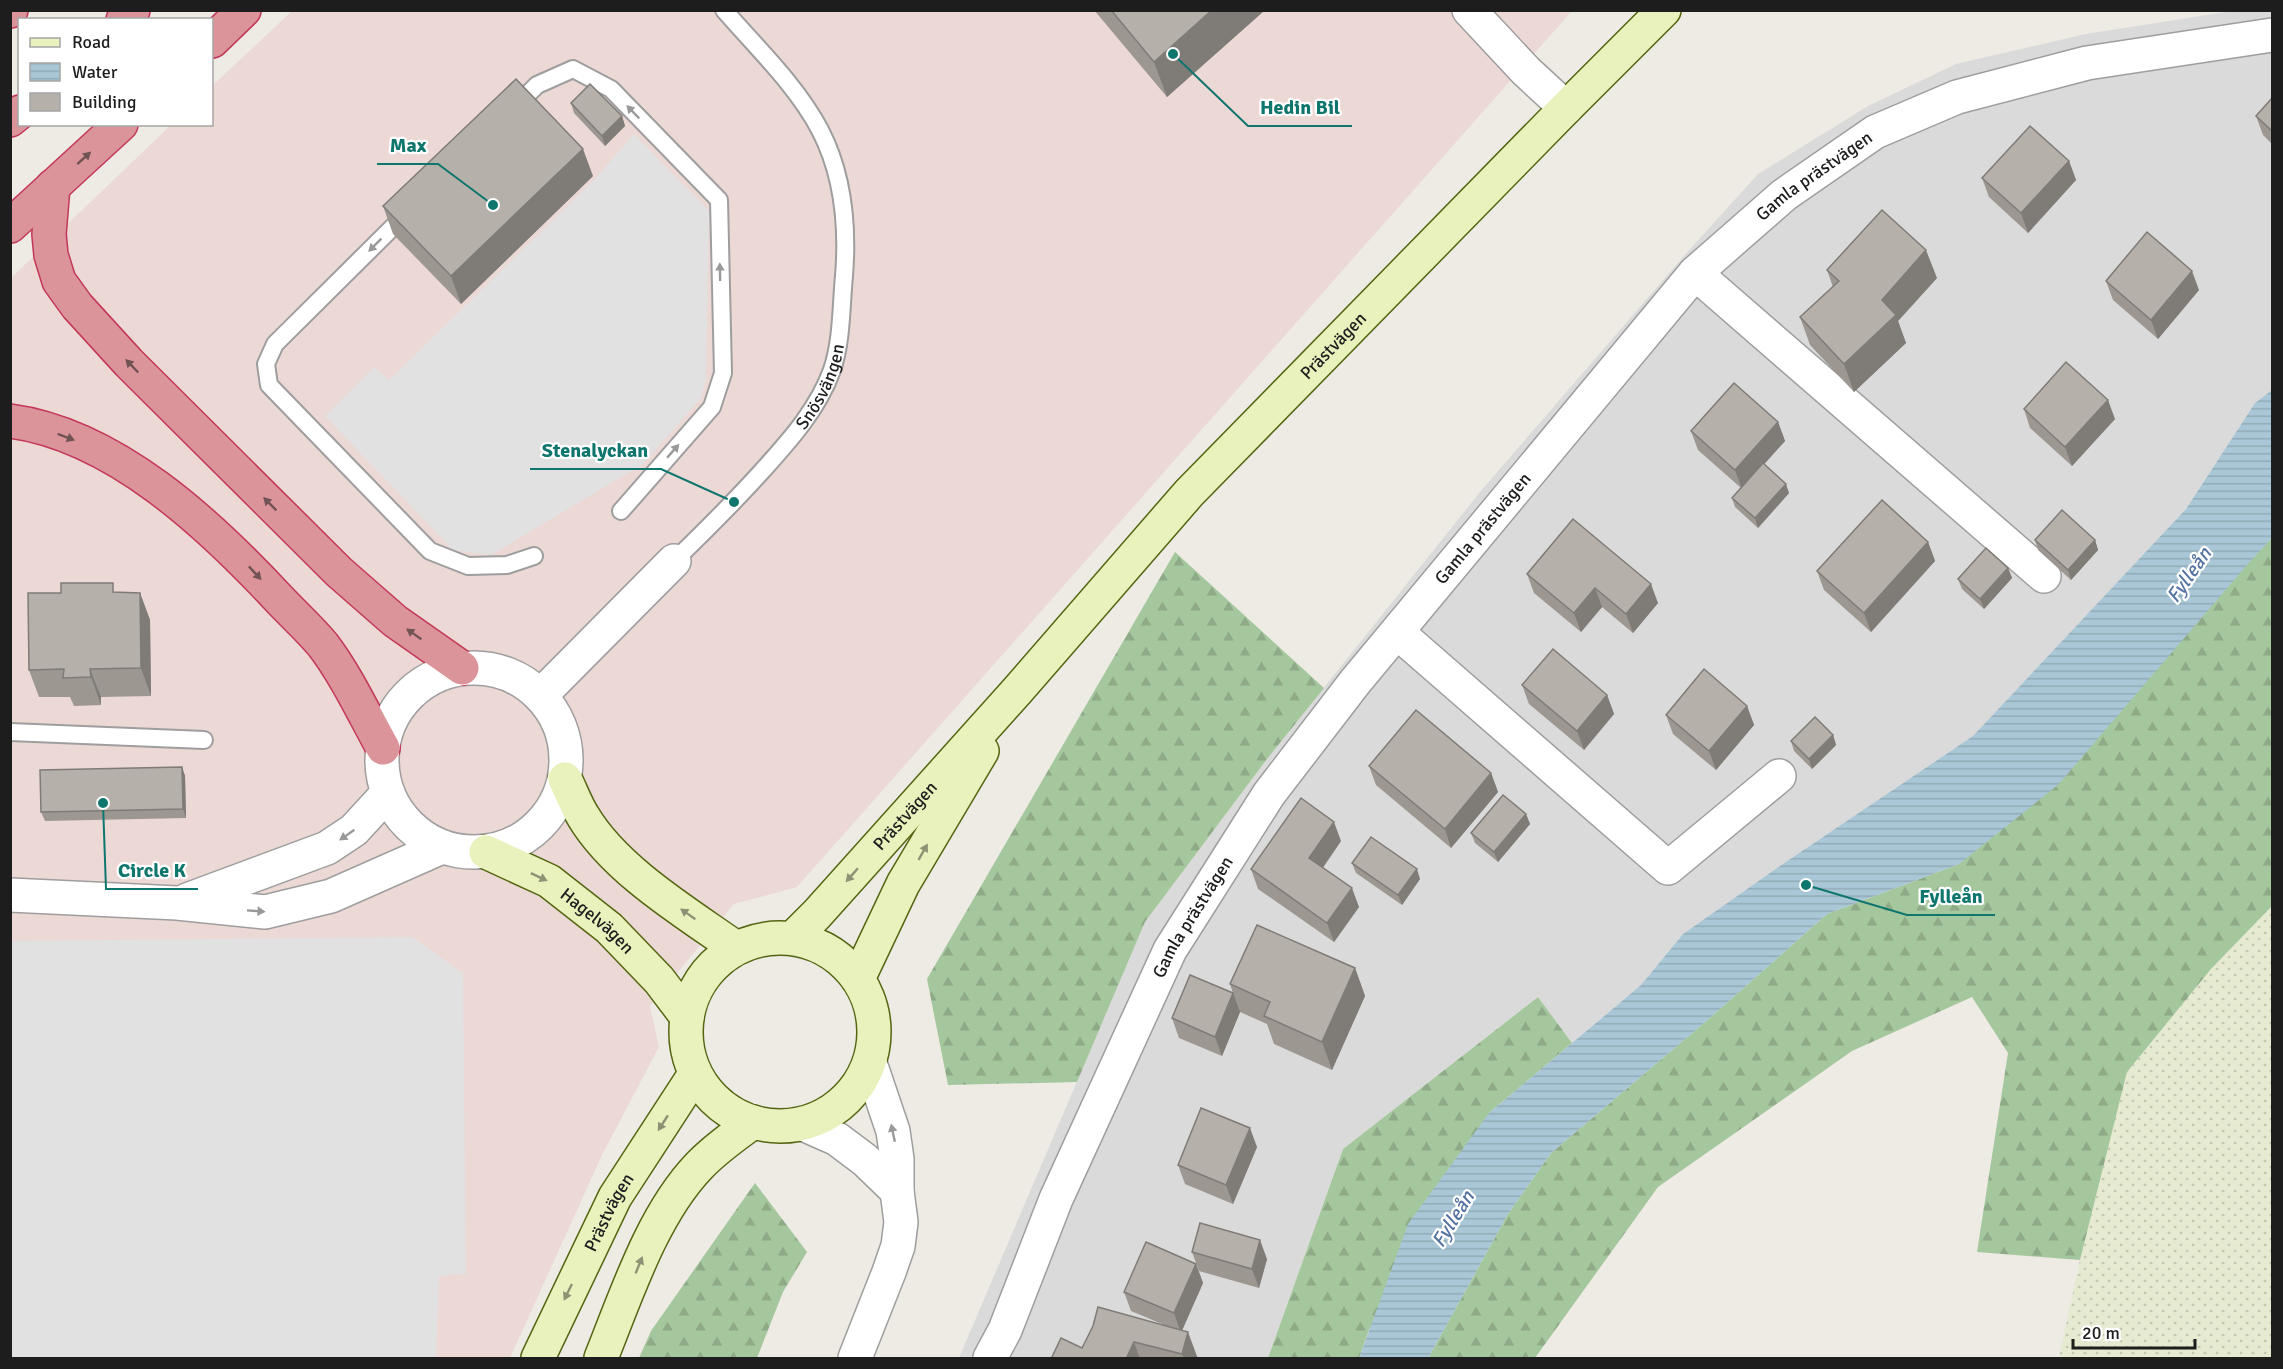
<svg xmlns="http://www.w3.org/2000/svg" width="2283" height="1369" viewBox="0 0 2283 1369" font-family="Signika,sans-serif">
	<style>
		.residential { fill: #dbdada }
		.commercial { fill: #ecd8d5 }
		.farmland { fill: url(#farmland-dots) }
		.forest { fill: url(#forest-firs) }
		.parking { fill: #e1e1e1 }
		.water { fill: url(#water-rules) }
		.lines { fill: none; stroke-linecap: round; stroke-linejoin: round }
		.lane-casing { stroke: #9e9e9e; stroke-width: 20 }
		.street-casing { stroke: #9e9e9e; stroke-width: 36 }
		.secondary-casing { stroke: #546611; stroke-width: 36 }
		.highway-casing { stroke: #c3385a; stroke-width: 36 }
		.lane { stroke: #fff; stroke-width: 16 }
		.street { stroke: #fff; stroke-width: 33 }
		.secondary { stroke: #e9f1bd; stroke-width: 33 }
		.highway { stroke: #db949a; stroke-width: 33 }
		.wall { fill: #9d9792 }
		.shaded-wall { fill: #7f7b77 }
		.building { fill: #b6b0aa; stroke: #7f7b77; stroke-width: 1.5 }
		.oneway { fill: #999 }
		.oneway2 { fill: #725355 }
		.oneway3 { fill: #8d9275 }
		.labels { text-anchor: middle; dominant-baseline: central; stroke-width: 4.5; stroke-linejoin: round; paint-order: stroke }
		.street-label { font-size: 18px; fill: #1d1d1d; stroke: #fff }
		.water-label { font-size: 20px; font-style: italic; fill: #5573a1; stroke: #fff }
		.leader { fill: none; stroke: #0f766e; stroke-width: 2 }
		.callout-dot { fill: #0f766e; stroke: #fff; stroke-width: 2 }
		.callout-label { font-size: 20px; text-anchor: middle; font-weight: bold; fill: #0f766e; stroke: #fff; stroke-width: 4.5; stroke-linejoin: round; paint-order: stroke }
	</style>
	<defs>
		<pattern id="farmland-dots" width="8" height="8" patternUnits="userSpaceOnUse" patternTransform="scale(1.5)"><rect width="8" height="8" fill="#e5ead1"/><path d="M2 2h.1M6 6h.1" fill="none" stroke="#c4c8b3" stroke-width="1.8" stroke-linecap="round"/></pattern>
		<pattern id="forest-firs" width="22" height="20" patternUnits="userSpaceOnUse" patternTransform="scale(1.5)"><rect width="22" height="20" fill="#a5c79d"/><path d="M5 1l3.5 6h-7zM16 11l3.5 6h-7z" fill="#8eaa87"/></pattern>
		<pattern id="water-rules" width="6" height="5" patternUnits="userSpaceOnUse" patternTransform="scale(1.5)"><rect width="6" height="5" fill="#a9c7d6"/><path d="M0 2.5h6" fill="none" stroke="#91aab7"/></pattern>
	</defs>
	<rect width="100%" height="100%" fill="#edebe4"/>
	<path class="residential" d="M2232 11H2272V390L2255 403 2186 509 1973 736 1777 868 1683 934 1641 985 1572 1043 1538 997 1343 1149 1268 1358H959L1145 922 1267 759 1480 492 1683 257 1758 174 1868 106 1956 64 2086 34Z"/>
	<path class="commercial" d="M292 11H1572L797 887 734 904 650 1006 659 1047 602 1155 510 1358H11V278L171 125 212 124V86Z"/>
	<path class="farmland" d="M2272 906V1358H2059L2080 1260 2127 1072 2211 969Z"/>
	<g class="forest">
		<path d="M2272 538V906L2211 969 2127 1072 2080 1260 1977 1252 2008 1053 1972 997 1852 1051 1658 1187 1535 1358H1429L1432 1351 1508 1214 1551 1153 1704 1023 1827 914 1959 864Z"/>
		<path d="M1175 552 1324 688 1267 759 1145 922 1077 1082 948 1085 927 979Z"/>
		<path d="M1538 997 1572 1043 1489 1113 1369 1330 1359 1358H1268L1343 1149Z"/>
		<path d="M755 1183 807 1252 783 1292 757 1358H639L651 1331Z"/>
	</g>
	<g class="parking">
		<path d="M634 134 709 211 706 378 701 398 643 464 491 555 453 550 325 416 374 367 389 380 593 181Z"/>
		<path d="M412 937 463 973 466 1274 439 1276 436 1358H11V941Z"/>
	</g>
	<path class="water" d="M2272 390V538L2247 565 2058 785 1959 864 1827 914 1704 1023 1551 1153 1508 1214 1432 1351 1429 1358H1359L1408 1224 1489 1113 1641 985 1683 934 1777 868 1973 736 2186 509 2255 403Z"/>
	<g class="lines">
		<g class="lane-casing">
			<g id="lane">
				<path d="M513 109 537 85 573 69 611 89 719 200 723 373 712 407 621 511"/>
				<path d="M407 213 275 344 266 364 269 385 430 551 468 566 507 565 534 556"/>
				<path id="s1" d="M674 561C705 531 735 501 763 470 790 440 818 409 832 370 842 340 841 307 844 276 848 226 844 176 820 130 797 86 757 48 724 10"/>
				<path d="M10 732 204 740"/>
			</g>
		</g>
		<g class="street-casing">
			<g id="street">
				<path d="M1469 10 1526 71 1566 108"/>
				<path d="M1695 273 2044 576"/>
				<path d="M1397 632 1668 868 1779 776"/>
				<circle cx="474" cy="760" r="92"/>
				<path d="M541 695 674 561"/>
				<path d="M10 895 177 903 265 912 331 896 442 847"/>
				<path d="M187 900 327 848 354 830 388 793"/>
				<path d="M803 1124 837 1139 865 1160 897 1191"/>
				<path d="M855 1358 889 1272 898 1246 901 1222 897 1191V1159L893 1131 870 1063"/>
				<path id="s2" d="M990 1358 1005 1330 1056 1199 1170 950 1269 794 1355 682 1695 273 1784 195 1875 132 1957 97 2087 63 2272 35"/>
			</g>
		</g>
		<g class="secondary-casing">
			<g id="secondary">
				<path d="M565 779C571 791 576 805 583 816 615 870 685 912 736 948"/>
				<path id="s3" d="M486 852 549 881 609 928 659 980 687 1017"/>
				<circle cx="780" cy="1032" r="94"/>
				<path id="s4" d="M793 938 817 914 1017 691 1189 493 1566 108 1664 10"/>
				<path d="M858 979 903 884 982 751"/>
				<path id="s5" d="M538 1358 615 1197 695 1074"/>
				<path d="M601 1358C626 1296 652 1215 699 1166 715 1149 734 1136 753 1122"/>
			</g>
		</g>
		<g class="highway-casing">
			<g id="highway">
				<path d="M10 11 11 10"/>
				<path d="M123 20 133 10"/>
				<path d="M212 41 244 10"/>
				<path d="M10 120 20 112"/>
				<path d="M53 186 49 234 51 255 59 281 77 306 129 363 339 572 395 621 462 668"/>
				<path d="M10 226 121 124"/>
				<path d="M10 421C115 435 210 525 279 599 293 614 310 629 323 645 346 675 364 714 383 748"/>
			</g>
		</g>
		<use href="#lane" class="lane"/>
		<use href="#street" class="street"/>
		<use href="#secondary" class="secondary"/>
		<use href="#highway" class="highway"/>
	</g>
	<g class="wall">
		<path d="M1094 10H1265L1167 97Z"/>
		<path d="M2272 98V144L2263 135 2256 116Z"/>
		<path d="M571 103 622 116 625 126 605 146 574 113Z"/>
		<path d="M2069 161 2076 180 2028 233 1989 197 1982 178Z"/>
		<path d="M593 176 461 304 393 234 383 206Z"/>
		<path d="M1827 270 1937 278 1898 321 1906 343 1854 392 1810 345 1800 317 1833 287Z"/>
		<path d="M2106 281 2199 290 2158 339 2113 300Z"/>
		<path d="M2024 409 2115 419 2072 466 2030 428Z"/>
		<path d="M1778 422 1785 441 1764 464 1789 493 1758 528 1735 507 1732 498 1741 488 1698 450 1691 431Z"/>
		<path d="M1573 519 1658 603 1633 633 1602 607 1581 632 1534 593 1527 574Z"/>
		<path d="M2035 540H2095L2098 550 2071 580 2038 550Z"/>
		<path d="M1928 542 1935 561 1871 632 1824 590 1817 571Z"/>
		<path d="M2008 568 2012 578 1984 609 1962 589 1958 579Z"/>
		<path d="M116 592 140 593 150 620 151 696 101 697V705L74 706 70 697H39L29 670Z"/>
		<path d="M1522 685 1607 695 1614 714 1584 750 1529 704Z"/>
		<path d="M1747 706 1754 725 1716 770 1673 734 1666 715Z"/>
		<path d="M1833 735 1836 745 1812 769 1794 751 1791 741Z"/>
		<path d="M1369 766 1491 773 1498 792 1451 848 1376 785Z"/>
		<path d="M182 767 185 776 186 818 45 821 41 812Z"/>
		<path d="M1526 814 1530 824 1498 862 1475 843 1471 833Z"/>
		<path d="M1341 841 1323 868 1359 907 1334 942 1258 889 1251 869Z"/>
		<path d="M1352 863 1420 879 1402 905 1356 873Z"/>
		<path d="M1355 968 1365 996 1332 1070 1274 1044 1267 1024 1240 1012 1222 1056 1179 1038 1172 1018 1233 993 1230 984Z"/>
		<path d="M1257 1147 1233 1204 1185 1184 1178 1165Z"/>
		<path d="M1192 1252 1267 1259 1259 1288 1199 1271Z"/>
		<path d="M1196 1264 1203 1283 1182 1330 1198 1359H1051L1162 1324 1131 1311 1124 1292Z"/>
	</g>
	<g class="shaded-wall">
		<path d="M1212 10H1265L1167 97 1154 62Z"/>
		<path d="M622 116 625 126 605 146 602 136Z"/>
		<path d="M583 149 593 176 461 304 451 276Z"/>
		<path d="M2069 161 2076 180 2028 233 2021 213Z"/>
		<path d="M1926 250 1937 278 1898 321 1906 343 1854 392 1844 364 1882 300Z"/>
		<path d="M2192 271 2199 290 2158 339 2151 320Z"/>
		<path d="M2108 400 2115 419 2072 466 2065 447Z"/>
		<path d="M1778 422 1785 441 1742 489 1735 470Z"/>
		<path d="M1786 484 1789 493 1758 528 1755 518Z"/>
		<path d="M2095 540 2098 550 2071 580 2068 570Z"/>
		<path d="M1928 542 1935 561 1871 632 1864 613Z"/>
		<path d="M2008 568 2012 578 1984 609 1980 599Z"/>
		<path d="M1651 584 1658 603 1633 633 1626 614Z"/>
		<path d="M1595 588 1602 607 1581 632 1574 613Z"/>
		<path d="M140 593 150 620 151 696 141 668Z"/>
		<path d="M90 669 101 697V705L91 677Z"/>
		<path d="M1607 695 1614 714 1584 750 1577 731Z"/>
		<path d="M1747 706 1754 725 1716 770 1709 751Z"/>
		<path d="M1833 735 1836 745 1812 769 1809 759Z"/>
		<path d="M182 767 185 776 186 818 183 809Z"/>
		<path d="M1491 773 1498 792 1451 848 1445 829Z"/>
		<path d="M1526 814 1530 824 1498 862 1494 852Z"/>
		<path d="M1334 822 1341 841 1316 877 1309 858Z"/>
		<path d="M1417 869 1420 879 1402 905 1398 895Z"/>
		<path d="M1352 888 1359 907 1334 942 1327 923Z"/>
		<path d="M1355 968 1365 996 1332 1070 1322 1042Z"/>
		<path d="M1233 993 1240 1012 1222 1056 1215 1037Z"/>
		<path d="M1250 1128 1257 1147 1233 1204 1226 1185Z"/>
		<path d="M1260 1240 1267 1259 1259 1288 1252 1269Z"/>
		<path d="M1196 1264 1203 1283 1181 1333 1174 1313Z"/>
		<path d="M1188 1332 1198 1359H1184L1182 1354Z"/>
		<path d="M1134 1342 1140 1359H1126Z"/>
	</g>
	<g class="building">
		<path d="M1111 10H1212L1154 62Z"/>
		<path d="M516 79 583 149 451 276 383 206Z"/>
		<path d="M590 84 622 116 602 136 571 103Z"/>
		<path d="M2272 98V131L2256 116Z"/>
		<path d="M2030 126 2069 161 2021 213 1982 178Z"/>
		<path d="M1882 210 1926 250 1882 300 1896 315 1844 364 1800 317 1839 281 1827 270Z"/>
		<path d="M2147 232 2192 271 2151 320 2106 281Z"/>
		<path d="M2066 362 2108 400 2065 447 2024 409Z"/>
		<path d="M1734 383 1778 422 1735 470 1691 431Z"/>
		<path d="M1763 463 1786 484 1755 518 1732 498Z"/>
		<path d="M1882 500 1928 542 1864 613 1817 571Z"/>
		<path d="M2062 510 2095 540 2068 570 2035 540Z"/>
		<path d="M1573 519 1651 584 1626 614 1595 588 1574 613 1527 574Z"/>
		<path d="M1986 548 2008 568 1980 599 1958 579Z"/>
		<path d="M61 583H113V592L140 593 141 668 90 669 91 677 63 678 64 669 29 670 28 593H61Z"/>
		<path d="M1553 649 1607 695 1577 731 1522 685Z"/>
		<path d="M1704 669 1747 706 1709 751 1666 715Z"/>
		<path d="M1416 710 1491 773 1445 829 1369 766Z"/>
		<path d="M1815 717 1833 735 1809 759 1791 741Z"/>
		<path d="M182 767 183 809 41 812 40 770Z"/>
		<path d="M1503 795 1526 814 1494 852 1471 833Z"/>
		<path d="M1301 798 1334 822 1309 858 1352 888 1327 923 1251 869Z"/>
		<path d="M1371 837 1417 869 1398 895 1352 863Z"/>
		<path d="M1257 925 1355 968 1322 1042 1264 1016 1270 1002 1230 984Z"/>
		<path d="M1190 975 1233 993 1215 1037 1172 1018Z"/>
		<path d="M1201 1108 1250 1128 1226 1185 1178 1165Z"/>
		<path d="M1200 1223 1260 1240 1252 1269 1192 1252Z"/>
		<path d="M1146 1242 1196 1264 1174 1313 1124 1292Z"/>
		<path d="M1098 1307 1188 1332 1182 1354 1134 1342 1126 1359H1051L1061 1338 1082 1348 1093 1326Z"/>
	</g>
	<defs><path id="oneway-solid" d="M-6-.8H1V-3.2L6.5 0L1 3.2V.8H-6Z" transform="scale(1.5)"/></defs>
	<g class="oneway">
		<use href="#oneway-solid" transform="translate(633 112) rotate(-134)"/>
		<use href="#oneway-solid" transform="translate(375 245) rotate(135)"/>
		<use href="#oneway-solid" transform="translate(720 272) rotate(-91)"/>
		<use href="#oneway-solid" transform="translate(673 451) rotate(-49)"/>
		<use href="#oneway-solid" transform="translate(347 835) rotate(145)"/>
		<use href="#oneway-solid" transform="translate(256 911) rotate(4)"/>
		<use href="#oneway-solid" transform="translate(893 1133) rotate(-102)"/>
	</g>
	<g class="oneway2">
		<use href="#oneway-solid" transform="translate(84 158) rotate(-42)"/>
		<use href="#oneway-solid" transform="translate(132 366) rotate(-134)"/>
		<use href="#oneway-solid" transform="translate(66 437) rotate(21)"/>
		<use href="#oneway-solid" transform="translate(270 504) rotate(-135)"/>
		<use href="#oneway-solid" transform="translate(255 573) rotate(47)"/>
		<use href="#oneway-solid" transform="translate(414 634) rotate(-145)"/>
	</g>
	<g class="oneway3">
		<use href="#oneway-solid" transform="translate(923 852) rotate(-60)"/>
		<use href="#oneway-solid" transform="translate(852 875) rotate(131)"/>
		<use href="#oneway-solid" transform="translate(539 877) rotate(25)"/>
		<use href="#oneway-solid" transform="translate(688 914) rotate(-145)"/>
		<use href="#oneway-solid" transform="translate(663 1123) rotate(123)"/>
		<use href="#oneway-solid" transform="translate(639 1265) rotate(-68)"/>
		<use href="#oneway-solid" transform="translate(568 1292) rotate(116)"/>
	</g>
	<g class="labels">
		<g class="street-label">
			<text stroke="none"><textPath href="#s2" startOffset="1458">Gamla prästvägen</textPath></text>
			<text stroke="none"><textPath href="#s4" startOffset="802">Prästvägen</textPath></text>
			<text stroke="none"><textPath href="#s1" startOffset="230">Snösvängen</textPath></text>
			<text stroke="none"><textPath href="#s2" startOffset="972">Gamla prästvägen</textPath></text>
			<text stroke="none"><textPath href="#s4" startOffset="166">Prästvägen</textPath></text>
			<text stroke="none"><textPath href="#s2" startOffset="486">Gamla prästvägen</textPath></text>
			<text stroke="none"><textPath href="#s3" startOffset="132">Hagelvägen</textPath></text>
			<text stroke="none"><textPath href="#s5" startOffset="162">Prästvägen</textPath></text>
		</g>
		<g class="water-label">
			<text transform="translate(2189 575) rotate(-55)">Fylleån</text>
			<text transform="translate(1453 1219) rotate(-58)">Fylleån</text>
		</g>
	</g>
	<path class="leader" d="M1173 54L1248 126H1352M493 205L438 164H377M734 502L661 469H530M103 803L106 889H198M1806 885L1907 915H1995"/>
	<g class="callout-dot">
		<circle cx="1173" cy="54" r="6"/>
		<circle cx="493" cy="205" r="6"/>
		<circle cx="734" cy="502" r="6"/>
		<circle cx="103" cy="803" r="6"/>
		<circle cx="1806" cy="885" r="6"/>
	</g>
	<g class="callout-label">
		<text x="1300" y="114">Hedin Bil</text>
		<text x="408" y="152">Max</text>
		<text x="595" y="457">Stenalyckan</text>
		<text x="152" y="877">Circle K</text>
		<text x="1951" y="903">Fylleån</text>
	</g>
	<rect width="2283" height="1369" fill="none" stroke="#1d1d1d" stroke-width="24"/>
	<rect x="18" y="18" width="195" height="108" fill="#ffffff" stroke="#a5a5a5" stroke-width="1.5"/>
	<rect x="30" y="38" width="30" height="9" fill="#e9f1bd" stroke="#a5a5a5" stroke-width="1.5"/>
	<text x="72" y="48" font-size="18" fill="#1d1d1d">Road</text>
	<rect x="30" y="63" width="30" height="18" fill="url(#water-rules)" stroke="#a5a5a5" stroke-width="1.5"/>
	<text x="72" y="78" font-size="18" fill="#1d1d1d">Water</text>
	<rect x="30" y="93" width="30" height="18" fill="#b6b0aa" stroke="#a5a5a5" stroke-width="1.5"/>
	<text x="72" y="108" font-size="18" fill="#1d1d1d">Building</text>
	<path d="M2073 1339v9h122v-9" fill="none" stroke="#1d1d1d" stroke-width="3"/>
	<text x="2082" y="1339" font-size="18" fill="#1d1d1d" stroke="#ffffff" stroke-width="4.5" paint-order="stroke">20 m</text>
</svg>
